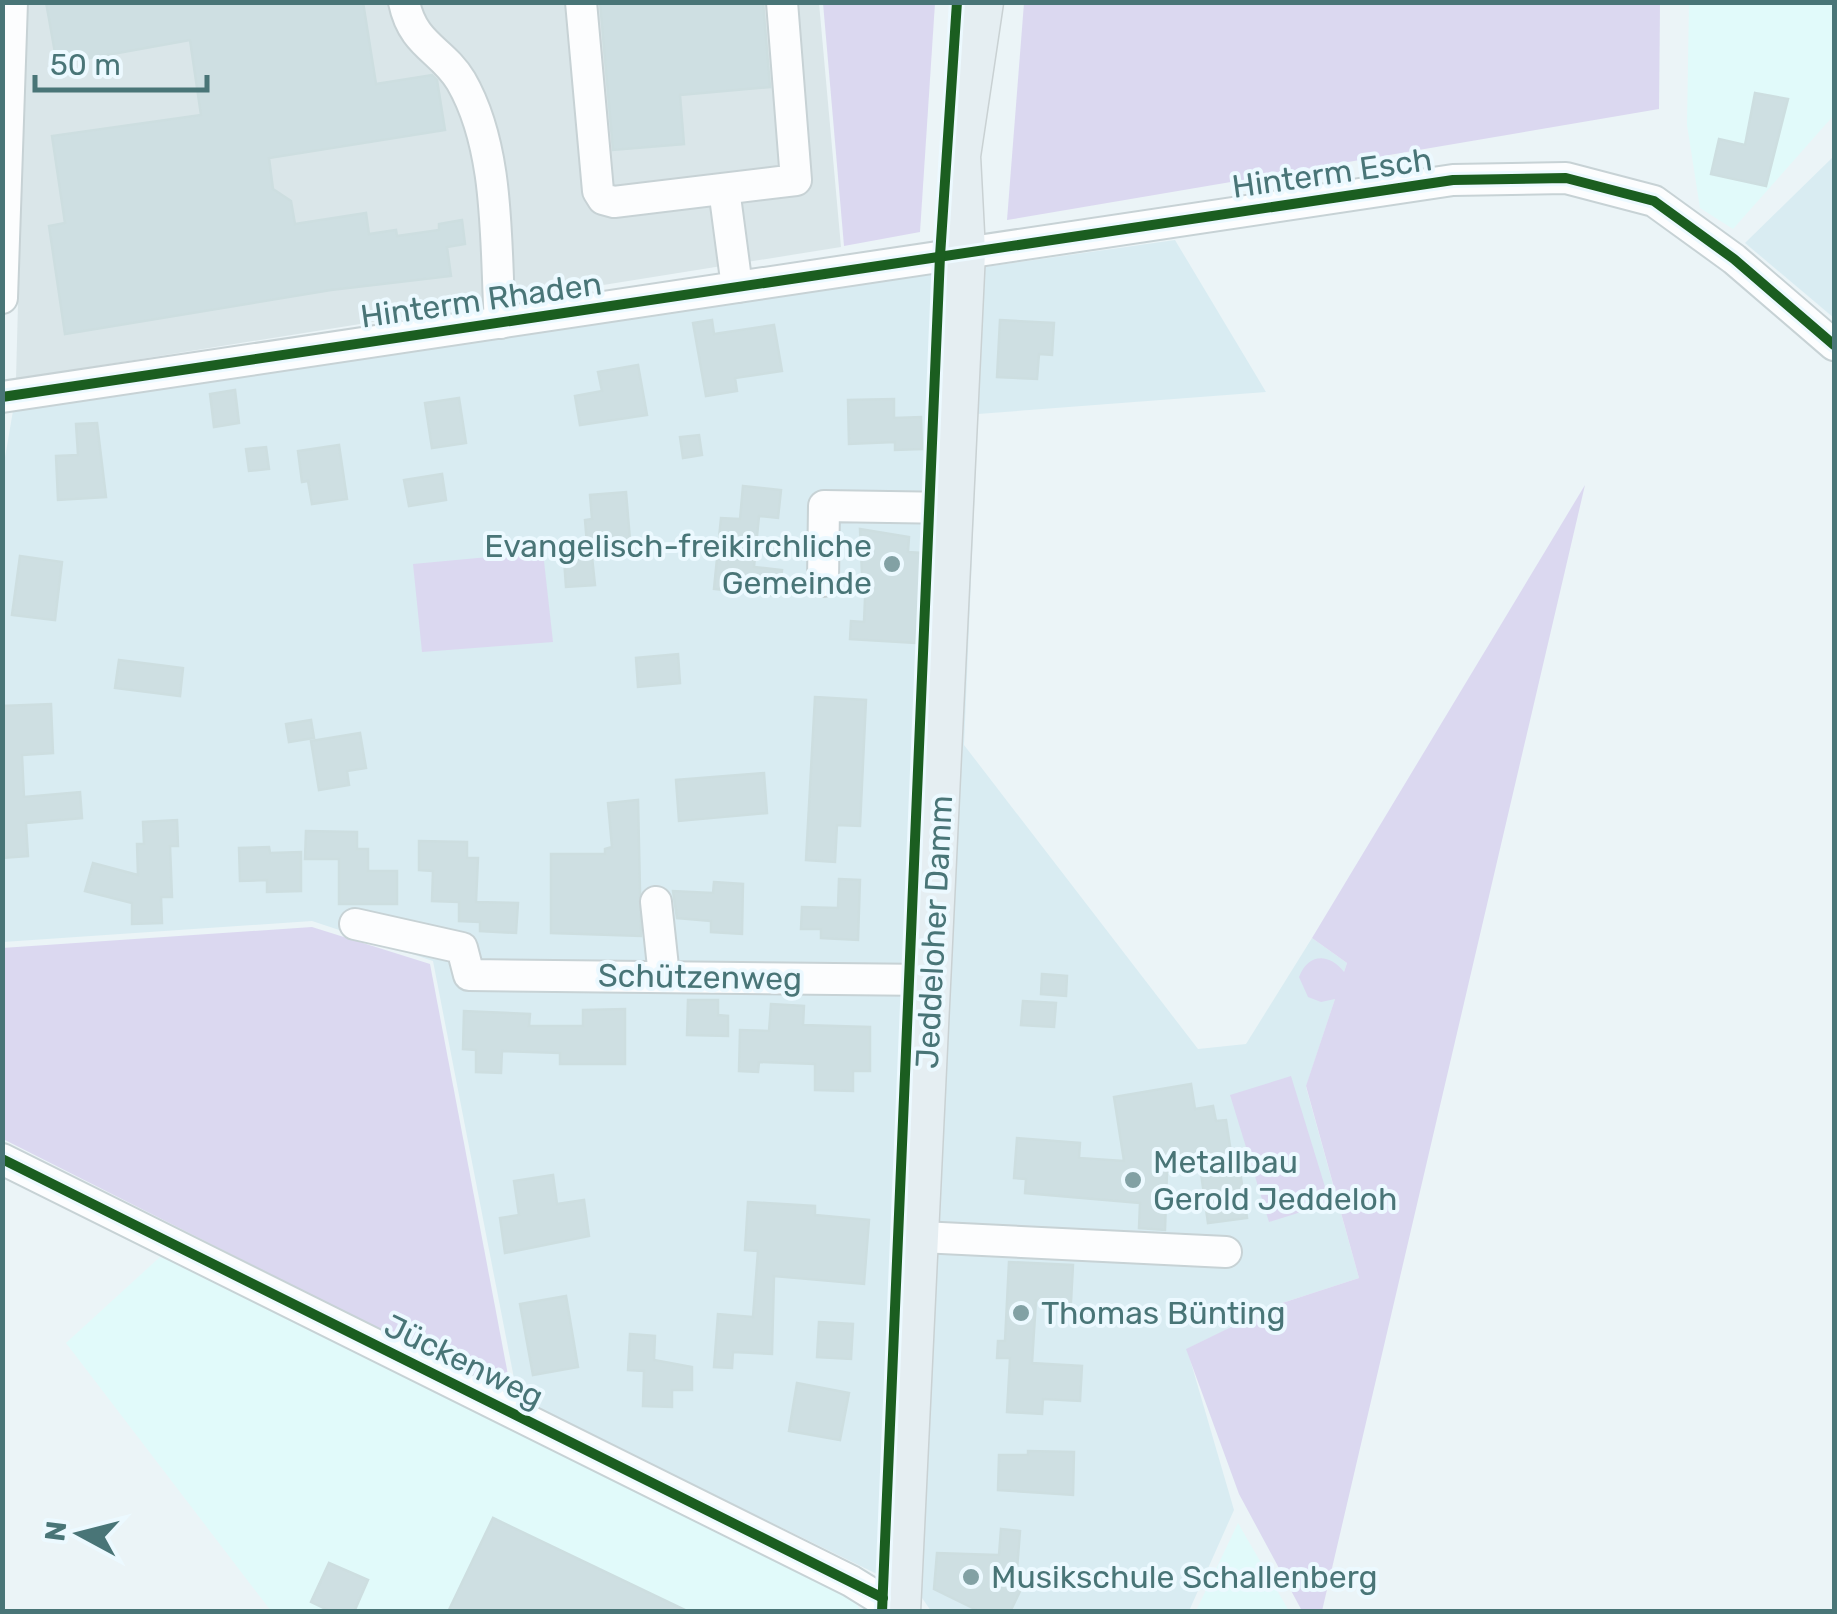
<svg xmlns="http://www.w3.org/2000/svg" width="1837" height="1614" viewBox="0 0 1837 1614" font-family="Rubik,sans-serif">
	<style>
		.residential { fill: #d9ecf2 }
		.commercial { fill: #e1fafa }
		.industrial { fill: #dae6e9 }
		.green { fill: #dbd8f0 }
		.building { fill: #cedfe2; stroke: #cddee0; stroke-width: 2.5 }
		.lines { fill: none; stroke-linecap: round; stroke-linejoin: round }
		.minor-casing { stroke: #c7d2d5; stroke-width: 34 }
		.major-casing { stroke: #c9d1d3; stroke-width: 41 }
		.minor { stroke: #fcfdfe; stroke-width: 30 }
		.major { stroke: #e5eef2; stroke-width: 38 }
		.cycleway-casing { stroke: #ecf9ff; stroke-width: 16 }
		.cycleway { stroke: #1b5e20; stroke-width: 10 }
		.poi-dot { fill: #82a1a4; stroke: #ecf9ff; stroke-width: 4 }
		.labels { text-anchor: middle; dominant-baseline: central; stroke-width: 8; stroke-linejoin: round; paint-order: stroke }
		.street-label { font-size: 32px; fill: #497577; stroke: #ecf9ff }
		.poi-label { font-size: 32px; fill: #497577; stroke: #ecf9ff; text-anchor: start }
	</style>
	<rect width="100%" height="100%" fill="#ebf4f7"/>
	<g class="residential">
		<path d="M1834 156V318L1745 243Z"/>
		<path d="M1175 240 1266 392 978 414 964 745 1198 1049 1246 1044 1312 938 1347 963 1306 1087 1359 1278 1276 1305 1187 1349 1234 1510 1189 1611H931L920 1595 518 1399 433 961 312 921 3 942 2 475 14 405Z"/>
	</g>
	<g class="commercial">
		<path d="M1689 3H1834V115L1733 229 1700 208 1687 125Z"/>
		<path d="M161 1256 851 1596 861 1611H271L66 1343Z"/>
		<path d="M1238 1523 1289 1611H1196Z"/>
	</g>
	<path class="industrial" d="M26 3H819L841 247 16 379Z"/>
	<g class="green">
		<path d="M823 3H935L920 232 844 246Z"/>
		<path d="M1024 3H1660L1659 109 1007 220Z"/>
		<path d="M1585 485 1322 1611H1302L1239 1494 1186 1349 1276 1305 1359 1278 1306 1086 1335 999 1321 1002 1308 997 1299 977C1309 952 1330 954 1344 972L1347 963 1312 938Z"/>
		<path d="M543 552 553 642 422 652 413 564Z"/>
		<path d="M312 927 430 964 512 1396 3 1139 2 948Z"/>
		<path d="M1291 1076 1330 1203 1269 1222 1230 1095Z"/>
	</g>
	<g class="building">
		<path d="M46 2H363L376 84 432 75 437 80 445 130 269 158 273 189 291 201 295 224 366 213 369 234 396 230 397 236 439 230V224L462 220 465 244 447 247 451 276 331 290 65 334 49 226 65 223 52 136 201 115 190 40 57 64Z"/>
		<path d="M600 2H763L770 87 680 95 684 144 613 150Z"/>
		<path d="M1755 93 1788 99 1766 186 1711 174 1719 139 1745 145Z"/>
		<path d="M712 320 714 334 774 325 782 371 735 378 737 391 706 396 693 323Z"/>
		<path d="M1000 320 1054 323 1052 355 1039 354 1037 379 997 377Z"/>
		<path d="M638 365 647 415 580 425 575 396 602 391 598 372Z"/>
		<path d="M235 390 239 423 214 427 210 394Z"/>
		<path d="M459 398 466 443 432 448 425 403Z"/>
		<path d="M894 399V418L921 417 922 449 895 450V442L849 444 848 400Z"/>
		<path d="M97 423 106 497 58 500 56 456 78 455 76 424Z"/>
		<path d="M699 435 702 455 683 458 680 437Z"/>
		<path d="M339 445 347 499 312 504 308 481 302 482 298 451Z"/>
		<path d="M266 447 269 469 249 471 246 449Z"/>
		<path d="M442 474 446 500 409 506 404 480Z"/>
		<path d="M743 486 781 490 778 518 759 516 754 567 782 570 779 596 714 589 721 518 740 519Z"/>
		<path d="M626 492 631 552 588 556 585 520 592 519 590 495Z"/>
		<path d="M860 529 909 537 908 552 922 553 915 643 850 639 851 621 864 622 866 575 862 574Z"/>
		<path d="M20 556 62 562 55 620 12 615Z"/>
		<path d="M592 557 595 585 566 587 564 559Z"/>
		<path d="M678 654 680 683 638 687 636 658Z"/>
		<path d="M119 660 183 668 180 696 115 688Z"/>
		<path d="M815 697 866 700 860 826 837 825 835 862 806 860Z"/>
		<path d="M51 704 53 753 22 755 24 797 80 792 82 818 26 823 28 856 2 858V706Z"/>
		<path d="M311 720 314 738 289 742 286 724Z"/>
		<path d="M360 733 366 768 347 771 349 785 319 790 311 741Z"/>
		<path d="M764 773 767 813 679 821 676 780Z"/>
		<path d="M638 800 641 936 551 933V854H605V849L612 847 608 803Z"/>
		<path d="M177 820 178 846H170L172 897H161L162 923 132 924V903L85 891 93 863 138 875 137 844H144L143 822Z"/>
		<path d="M306 831 357 832V849H368V871H397V904H339V859H305Z"/>
		<path d="M419 841 467 842V858H478L476 902 518 903 516 933 480 931V922L459 921V902L432 901 433 871 419 870Z"/>
		<path d="M269 847 270 853 301 852V891L267 892V880L240 881 239 848Z"/>
		<path d="M839 879 860 880 858 940 821 938V929H801L802 907 838 908Z"/>
		<path d="M714 882 743 884 742 934 711 932V921L677 918 673 891 713 893Z"/>
		<path d="M1042 974 1067 976 1066 996 1041 994Z"/>
		<path d="M688 1000H718V1015L728 1016V1036L687 1035Z"/>
		<path d="M1023 1001 1056 1003 1054 1027 1021 1025Z"/>
		<path d="M771 1004 804 1006 803 1025 870 1027V1071H853V1091L815 1090V1064L759 1062 758 1072 739 1071 740 1030 769 1031Z"/>
		<path d="M625 1009V1064H560V1053L502 1051 501 1073 476 1072V1050L463 1049 464 1011 530 1014 529 1026H583V1010Z"/>
		<path d="M1191 1084 1195 1109 1213 1106 1216 1121 1226 1120 1232 1159 1238 1158 1247 1218 1208 1223 1200 1166 1167 1172 1165 1230 1139 1228 1140 1203 1025 1193 1026 1179 1014 1178 1017 1138 1080 1143 1079 1158 1124 1161 1114 1097Z"/>
		<path d="M553 1175 557 1204 584 1200 589 1236 505 1253 500 1218 519 1215 514 1181Z"/>
		<path d="M748 1202 815 1206V1215L869 1220 864 1284 774 1276 772 1354 733 1352 732 1368 714 1367 718 1314 753 1317 758 1251 745 1250Z"/>
		<path d="M1009 1262 1073 1265 1071 1302 1036 1300 1032 1363 1082 1366 1080 1401 1043 1399 1042 1414 1007 1412 1010 1358H997L998 1341H1005Z"/>
		<path d="M566 1296 578 1367 533 1375 520 1304Z"/>
		<path d="M819 1322 853 1324 851 1359 817 1357Z"/>
		<path d="M630 1334 655 1336 654 1360 692 1367V1390H672V1407L643 1406 644 1371 628 1370Z"/>
		<path d="M797 1383 849 1393 840 1440 789 1431Z"/>
		<path d="M1028 1451 1074 1452 1073 1495 998 1490 999 1455H1028Z"/>
		<path d="M493 1518 689 1612H448Z"/>
		<path d="M1001 1529 1020 1531 1016 1582 1023 1585 1010 1612H981L934 1589 937 1553 999 1555Z"/>
		<path d="M329 1563 368 1580 354 1612H332L311 1602Z"/>
	</g>
	<g class="lines">
		<g class="minor-casing">
			<g id="minor">
				<path d="M404 2C413 46 442 49 461 81 501 150 495 247 500 323"/>
				<path d="M581 2 598 191 603 199 614 202 796 180 782 2"/>
				<path d="M724 189 737 287"/>
				<path d="M2 298 12 2"/>
				<path d="M2 397 1453 180 1566 178 1654 201 1734 259 1834 345"/>
				<path d="M823 581 824 506 954 508"/>
				<path d="M656 902 664 976"/>
				<path d="M355 924 462 948 469 975 932 980"/>
				<path d="M2 1159 851 1581 901 1612"/>
				<path d="M921 1237 1226 1252"/>
			</g>
		</g>
		<g class="major-casing">
			<path id="major" d="M901 1612 966 252 961 156 984 2"/>
		</g>
		<use href="#minor" class="minor"/>
		<use href="#major" class="major"/>
		<g class="cycleway-casing">
			<g id="cycleway">
				<path d="M2 397 1453 180 1566 178 1654 201 1734 259 1834 345"/>
				<path d="M2 1159 883 1598"/>
				<path d="M882 1612 940 256 957 2"/>
			</g>
		</g>
		<use href="#cycleway" class="cycleway"/>
	</g>
	<g class="poi-dot">
		<circle cx="892" cy="564" r="10"/>
		<circle cx="1133" cy="1180" r="10"/>
		<circle cx="1021" cy="1313" r="10"/>
		<circle cx="971" cy="1577" r="10"/>
	</g>
	<g class="labels">
		<g class="street-label">
			<text transform="translate(1332 173) rotate(-8)">Hinterm Esch</text>
			<text transform="translate(481 300) rotate(-8)">Hinterm Rhaden</text>
			<text transform="translate(934 932) rotate(-87)">Jeddeloher Damm</text>
			<text transform="translate(700 977) rotate(1)">Schützenweg</text>
			<text transform="translate(464 1361) rotate(26)">Jückenweg</text>
		</g>
		<g class="poi-label">
			<text x="872" y="546" text-anchor="end">Evangelisch-freikirchliche<tspan x="872" dy="37">Gemeinde</tspan></text>
			<text x="1153" y="1162">Metallbau<tspan x="1153" dy="37">Gerold Jeddeloh</tspan></text>
			<text x="1041" y="1313">Thomas Bünting</text>
			<text x="991" y="1577">Musikschule Schallenberg</text>
		</g>
	</g>
	<rect width="1837" height="1614" fill="none" stroke="#497577" stroke-width="10"/>
	<g transform="translate(80 1534) rotate(277)" stroke="#ecf9ff" stroke-width="8" paint-order="stroke">
	<path d="M0-8L18 38L0 25L-18 38Z" fill="#497577"/>
	<text y="-15" font-size="28" font-weight="bold" text-anchor="middle" fill="#497577">N</text>
	</g>
	<path d="M35 75v15h172v-15" fill="none" stroke="#497577" stroke-width="5"/>
	<text x="50" y="75" font-size="30" fill="#497577" stroke="#ecf9ff" stroke-width="8" paint-order="stroke">50 m</text>
</svg>
